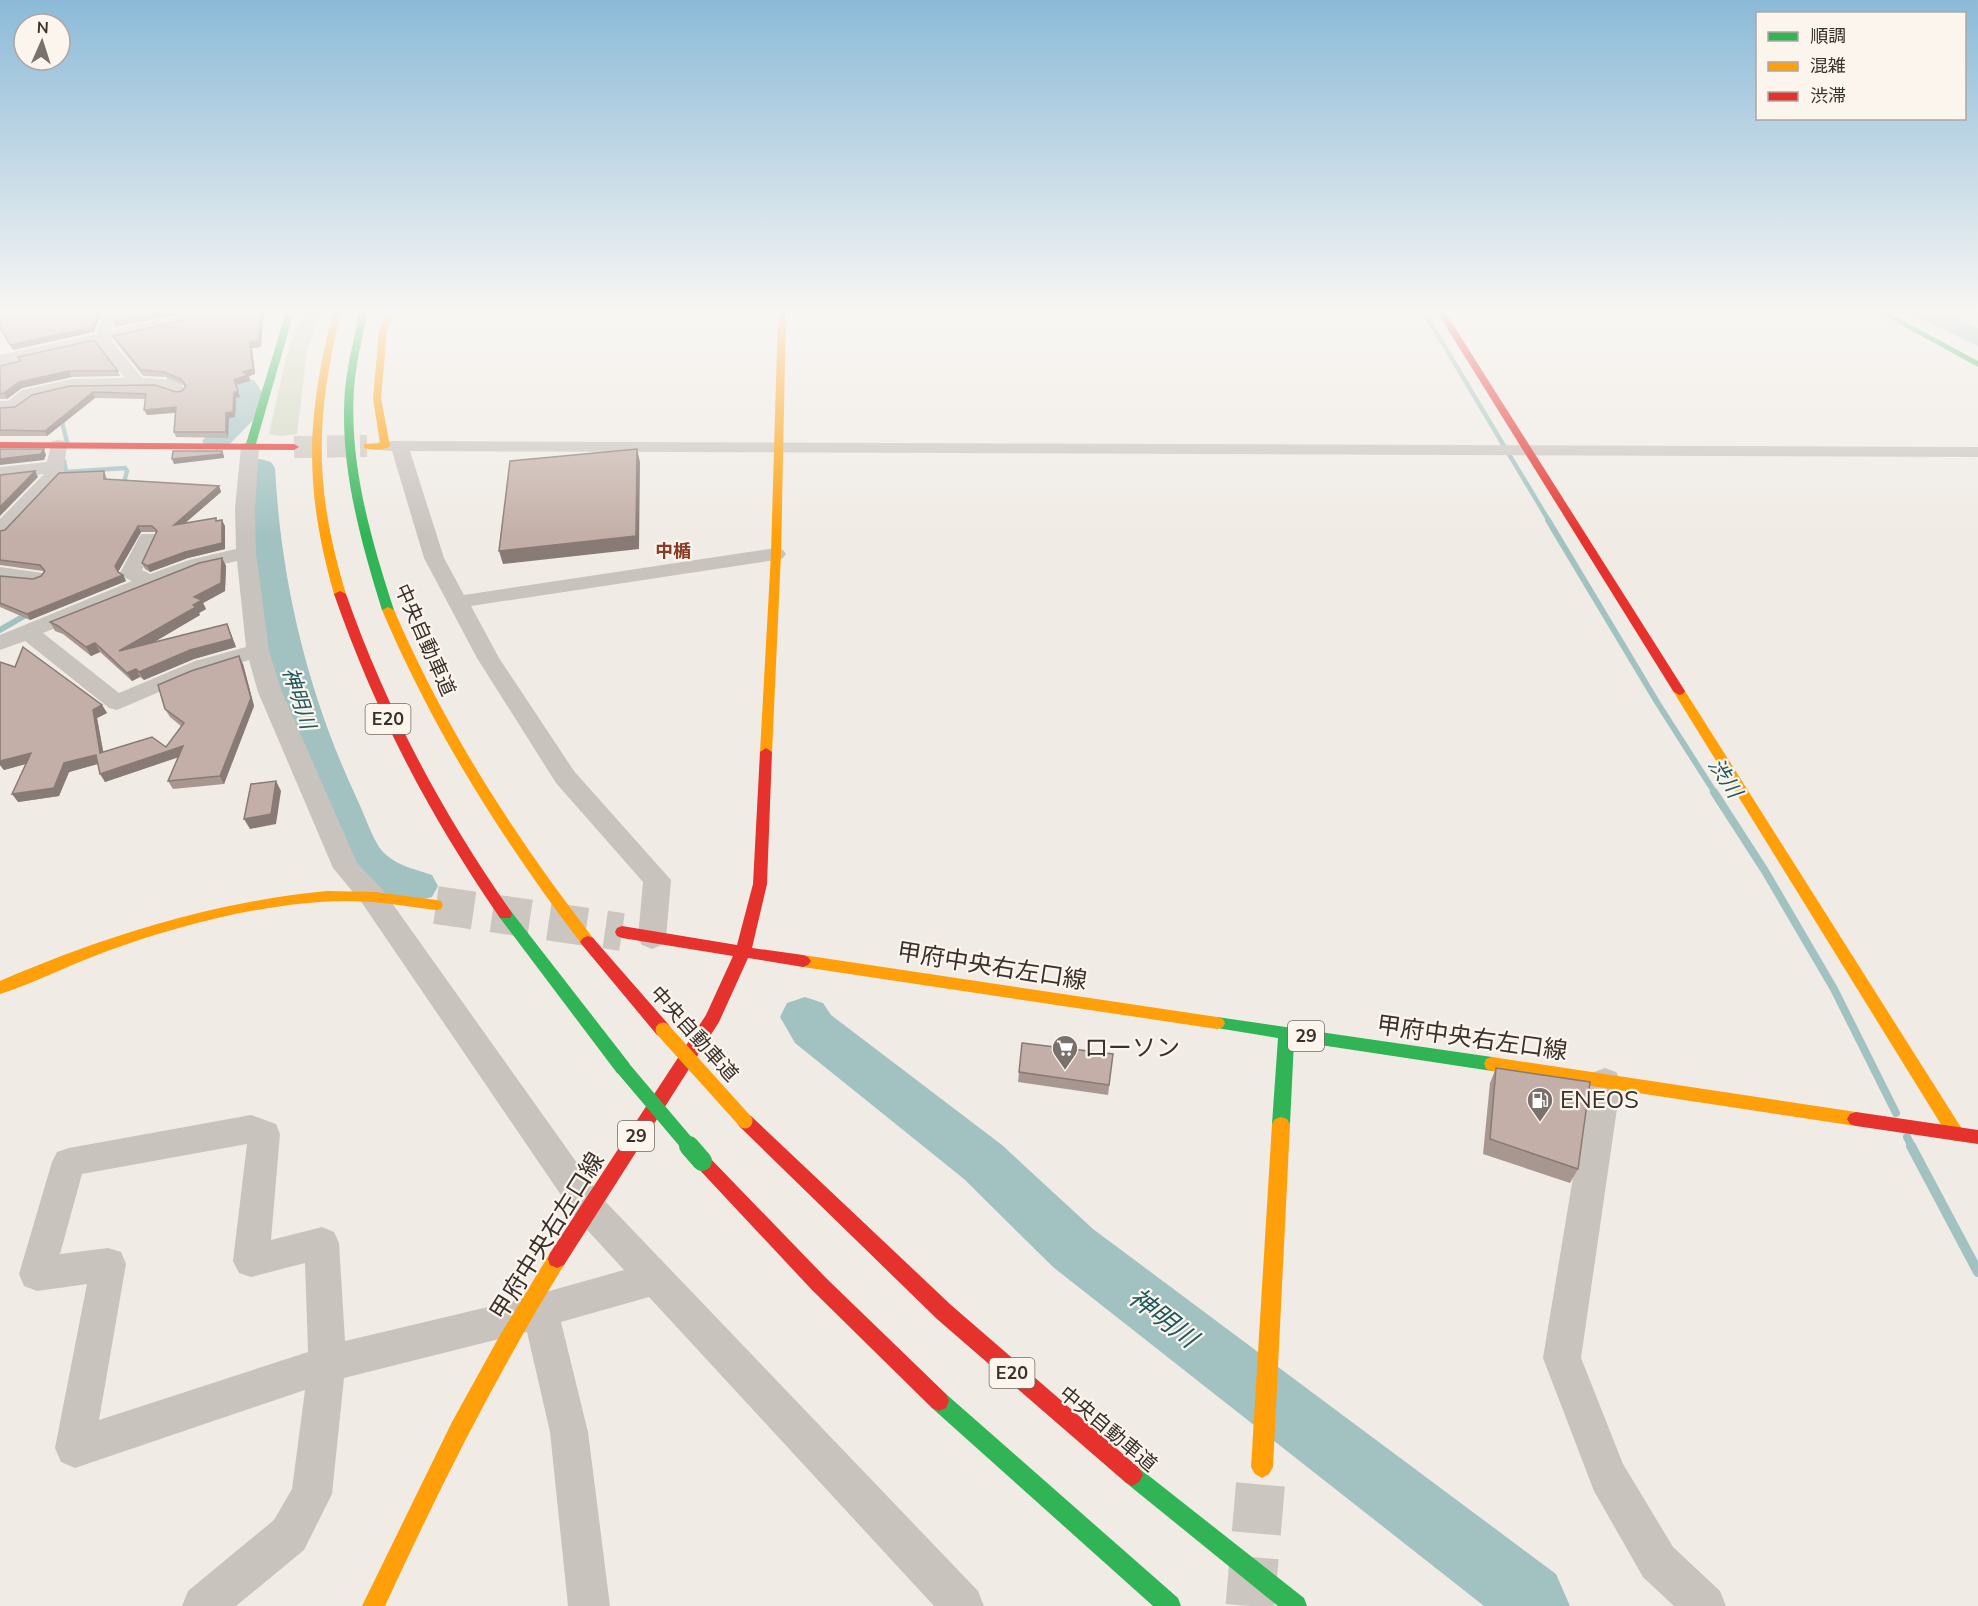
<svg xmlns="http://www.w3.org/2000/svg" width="1978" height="1606" viewBox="0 0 1978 1606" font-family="'Nunito Sans','Noto Sans JP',sans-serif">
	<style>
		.green { fill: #d1d6bf }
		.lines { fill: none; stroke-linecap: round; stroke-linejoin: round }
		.stream-far3 { stroke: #a1c2c1; stroke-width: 4.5 }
		.stream-far2 { stroke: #a1c2c1; stroke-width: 6 }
		.stream-far1 { stroke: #a1c2c1; stroke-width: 8 }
		.stream { stroke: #a1c2c1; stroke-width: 10 }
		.river { fill: #a1c2c1; fill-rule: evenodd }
		.secondary-tunnel-far2 { stroke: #ccc6c0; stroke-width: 22; stroke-dasharray: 22 11; stroke-linecap: butt }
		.secondary-tunnel-far1 { stroke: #ccc6c0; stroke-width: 38; stroke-dasharray: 38 19; stroke-linecap: butt }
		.secondary-tunnel { stroke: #ccc6c0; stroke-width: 49; stroke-dasharray: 49 24; stroke-linecap: butt }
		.street { fill: #c9c3be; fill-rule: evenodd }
		.fast { fill: #30b455; fill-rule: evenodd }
		.slow { fill: #ff9f0a; fill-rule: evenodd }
		.jam { fill: #e5322d; fill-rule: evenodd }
		.fast-bridge-far1 { stroke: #30b455; stroke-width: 15 }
		.fast-bridge { stroke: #30b455; stroke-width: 20 }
		.slow-bridge { stroke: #ff9f0a; stroke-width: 15 }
		.wall { fill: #a89690 }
		.shaded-wall { fill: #887a75 }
		.building { fill: #c3afa7; stroke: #887a75; stroke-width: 1.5 }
		.labels { text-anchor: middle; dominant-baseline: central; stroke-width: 4.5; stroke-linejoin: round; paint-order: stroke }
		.far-quarter-label { font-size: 18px; font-weight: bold; fill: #8c3b22; stroke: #fbf5ee }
		.shield { fill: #fbf5ee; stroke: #756b66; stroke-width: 1.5 }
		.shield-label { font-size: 18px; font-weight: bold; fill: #3b302b }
		.street-label { font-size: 20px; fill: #3b302b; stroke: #fbf5ee }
		.water-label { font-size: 21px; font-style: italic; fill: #1f5a5e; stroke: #fbf5ee }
		.near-street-label { font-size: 24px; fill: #3b302b; stroke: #fbf5ee }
		.near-poi-label { font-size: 24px; fill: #3b302b; stroke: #fbf5ee; text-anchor: start }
		.near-water-label { font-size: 26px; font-style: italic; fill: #1f5a5e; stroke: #fbf5ee }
	</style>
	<rect width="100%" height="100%" fill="#f0ebe5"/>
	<path class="green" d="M302 312H322L307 351 297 434 279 436 269 434 287 353Z"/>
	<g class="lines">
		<g class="stream-far3">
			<path d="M1424 312 1549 521"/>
			<path d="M66 417 62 422 67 442"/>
			<path d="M64 461 66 472 125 468 127 471 123 486"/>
		</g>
		<g class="stream-far2">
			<path d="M1548 520 1657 702 1715 793"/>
			<path d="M0 630 31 612"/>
		</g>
		<g class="stream-far1">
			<path d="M1714 792 1765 871 1834 989 1896 1113"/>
			<path d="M1907 1137 1912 1147"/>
		</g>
		<path class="stream" d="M1911 1146 1978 1272"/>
		<g class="river">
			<path d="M1913 312H1944L1978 328V346L1916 317Z"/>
			<path d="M179 369 254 380 264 395 262 409 258 415 227 447 217 450 207 447 202 441 234 407 236 395 169 383 166 377 169 371Z"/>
			<path d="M260 459 271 462 275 468C281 583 308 694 357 799 364 813 373 841 383 852 397 866 414 869 432 875L438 886 432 897C404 906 369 893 349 872 337 858 328 827 320 810 271 697 247 591 245 468L249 462Z"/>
			<path d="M805 997 823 1003 831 1015 1002 1145 1093 1229 1556 1574 1570 1606H1484L1053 1267 964 1179 795 1043 780 1017 787 1003Z"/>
		</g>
		<path class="secondary-tunnel-far2" d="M294 447 367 446"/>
		<path class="secondary-tunnel-far1" d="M436 905 622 932"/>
		<path class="secondary-tunnel" d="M1250 1606 1262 1467"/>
		<g class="street">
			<path d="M103 312H117L112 330 198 312H223L221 315 111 340 142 378C157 378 176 378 186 390L184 394 178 395 158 388 72 389 34 398 18 410 0 411V401H8L22 390 72 379 125 378 97 343 0 365V355L96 334Z"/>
			<path d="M58 440 64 441 67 445 63 474 7 534 0 536V519L44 474 0 479V467L47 462 52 441Z"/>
			<path d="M385 441 1978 447V457L410 451 444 558 464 595 776 548 783 550 786 554 783 558 776 560 471 606 499 658 574 771 671 880 666 938 662 945 652 949 642 945 638 938 643 882 556 783 477 658 424 558 392 451 379 450 376 446 379 442Z"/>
			<path d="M250 442 256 443 259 447 255 508 256 553 269 651 282 692 357 863 382 889 602 1198 978 1591 984 1606H934L649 1297 561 1322 588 1432 610 1606H568L550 1432 527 1332 344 1378 332 1494 304 1550 236 1606H182L188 1591 274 1520 292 1489 305 1390 75 1468 61 1462 55 1448 87 1284 37 1291 24 1286 19 1274 52 1162 57 1152 69 1148 251 1115 276 1124 280 1134 271 1240 322 1227 334 1232 339 1243 345 1341 521 1299 624 1270 578 1220 362 903 333 868 258 692 249 660 194 677 117 710 109 708 25 641 0 650V635L132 581 123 577 120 573 141 534H155L158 538 142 570 150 574 189 560 236 549 235 508 241 447 244 443ZM237 561 246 647 195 661 119 693 43 633 202 569ZM247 1144 233 1261 239 1273 251 1277 305 1263 308 1352 99 1420 126 1264 121 1252 108 1248 60 1254 82 1174Z"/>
			<path d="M0 567 43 573 46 577 43 581 36 583 0 579Z"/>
			<path d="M1605 1068 1616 1072 1621 1081 1581 1358 1623 1464 1673 1547 1720 1591 1726 1606H1674L1643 1577 1594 1491 1543 1358 1589 1081 1594 1072Z"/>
		</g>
		<g class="fast">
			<path d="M286 312H294L255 447 247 449 245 447Z"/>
			<path d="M360 312H368C362 338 356 363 354 389 349 465 371 539 394 610L388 613 382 610C360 539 339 464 345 389 348 363 354 337 360 312Z"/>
			<path d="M1878 312H1887L1978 361V367Z"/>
			<path d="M505 909 510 910 629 1063 631 1068 629 1073 623 1075 617 1073 500 918 498 914 500 910Z"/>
			<path d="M1217 1017 1492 1057 1498 1059 1500 1064 1498 1069 1492 1071 1294 1041 1290 1124 1287 1129 1281 1131 1275 1129 1272 1124 1278 1038 1211 1027 1209 1023 1211 1019Z"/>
			<path d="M939 1391 946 1394 1178 1598 1181 1606H1153L932 1408 929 1401 932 1394Z"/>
			<path d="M1132 1464 1139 1468 1304 1598 1307 1606H1278L1125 1482 1121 1475 1125 1468Z"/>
		</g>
		<g class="slow">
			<path d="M333 312H341C315 419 314 488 346 594L340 597 334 594C304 488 306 419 333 312Z"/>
			<path d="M386 312H394L387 332 381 398 390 446C384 451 371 450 364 448V444L380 443 373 398 379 332Z"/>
			<path d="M778 312H786L781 554 772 752 766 756 760 752 771 554Z"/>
			<path d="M388 607 394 610C446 730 513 834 593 938L596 942 593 946H583C503 841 434 732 382 610Z"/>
			<path d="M1679 687 1685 691 1962 1129 1965 1134 1962 1139 1956 1141 1950 1139 1673 691Z"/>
			<path d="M327 891 375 892 436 900 441 901 443 905 441 909 436 910C406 906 376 901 345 901 268 902 183 924 110 950 73 963 37 982 0 994V981C105 936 213 902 327 891Z"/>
			<path d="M803 955 1217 1017 1223 1019 1225 1023 1223 1027 1217 1029 803 967 798 965 795 961 798 957Z"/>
			<path d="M1492 1057 1856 1112 1862 1114 1865 1119 1862 1124 1856 1126 1492 1071 1486 1069 1484 1064 1486 1059Z"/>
			<path d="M1281 1117 1287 1119 1290 1124 1273 1467 1269 1474 1262 1478 1255 1474 1251 1467 1272 1124 1275 1119Z"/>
			<path d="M557 1250 564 1253 566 1259 564 1265C496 1375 439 1489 385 1606H362L452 1422 499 1337 550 1253Z"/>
		</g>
		<g class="jam">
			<path d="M1437 312H1445L1685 691 1683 694 1679 695 1673 691Z"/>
			<path d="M0 442 294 444 299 447 294 450 0 448Z"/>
			<path d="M340 591 346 594C386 708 441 811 510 910L512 914 510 918H500C429 815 375 712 334 594Z"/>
			<path d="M766 748 772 752 767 884 752 948 803 955 808 957 811 961 808 965 803 967 748 958 719 1022 564 1265 557 1268 550 1265 548 1259 550 1253 706 1015 733 956 622 938 617 936 615 932 617 928 622 926 737 945 753 884 760 752Z"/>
			<path d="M588 936 593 938 669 1025 671 1030 669 1035 663 1036 657 1035 583 946 580 942 583 938Z"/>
			<path d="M1856 1112 1978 1130V1144L1856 1126 1850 1124 1847 1119 1850 1114Z"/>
			<path d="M745 1114 751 1116 951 1305 1139 1468 1143 1475 1139 1482 1132 1486 1125 1482 937 1319 739 1126 736 1121 739 1116Z"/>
			<path d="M702 1153 708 1156 826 1278 946 1394 949 1401 946 1408 939 1411 932 1408 812 1290 696 1166 693 1161 696 1156Z"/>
		</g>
		<path class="fast-bridge-far1" d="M623 1068 690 1147"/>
		<path class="fast-bridge" d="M689 1146 702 1161"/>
		<path class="slow-bridge" d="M663 1030 745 1121"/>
	</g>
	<g class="wall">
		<path d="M220 312H267L263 319 261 347 252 348 255 374 249 376 250 381 236 385 240 397 236 398 235 417 229 418 228 438 176 437 174 432 175 413 147 415 145 399 95 398 47 436H0V408L15 407 70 386 176 392 182 391 185 387 183 384 166 377 143 376 115 341 113 336Z"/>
		<path d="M0 366 118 371 120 376 72 377 22 388 7 399H0Z"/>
		<path d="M104 471 107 479 219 486 221 492 185 523 218 521 225 526V549L188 558 150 572 145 569 142 563 156 533 155 532H141L118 572 123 575 126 581 30 620 0 607V576L33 579 41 576 44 572 43 571 0 565V531L5 530Z"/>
		<path d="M222 558 226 566 225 591 203 603 206 609 199 613 200 615 152 643 227 624 236 647 194 659 144 680 140 677 132 681 100 652 91 656 63 634 55 631 50 622Z"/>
		<path d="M0 662 102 705 107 713 97 718 103 752 166 747 181 726 170 717 165 709 243 664 254 706 224 784 173 789 168 781 178 757 105 782 98 764 69 772 59 796 18 802 26 764 4 770 0 765Z"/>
		<path d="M1113 1054 1108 1095 1018 1082 1019 1072Z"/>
		<path d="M1496 1068 1578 1169 1570 1183 1483 1154 1490 1083Z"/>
	</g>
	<g class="shaded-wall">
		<path d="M98 312H102L94 332 13 350 10 345Z"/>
		<path d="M163 312H189L115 327 113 322Z"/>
		<path d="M263 312H267L263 319 261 347 252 348 255 374 249 376 250 381 236 385 234 380 243 372 250 342Z"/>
		<path d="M69 371 72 377 22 388 7 399 4 393 19 382Z"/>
		<path d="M238 391 240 397 236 398 235 417 229 418 228 438 226 432V413L234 392Z"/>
		<path d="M93 392 95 398 47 436 45 431Z"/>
		<path d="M176 407 178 412 147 415 144 410Z"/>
		<path d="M44 449 46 455 44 460 0 465V459Z"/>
		<path d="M637 449 640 462 639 549 503 564 499 551Z"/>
		<path d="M222 451 224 456V458L174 464 172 459Z"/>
		<path d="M35 471 38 477 0 516V507Z"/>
		<path d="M219 486 221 492 176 531 174 525Z"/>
		<path d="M222 520 225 526V549L188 558 150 572 147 566Z"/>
		<path d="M138 526 141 532 118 572 115 566Z"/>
		<path d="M222 558 226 566 225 591 203 603 206 609 199 613 200 615 124 660 119 651 193 605 194 597Z"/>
		<path d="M123 575 126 581 30 620 27 614Z"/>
		<path d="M227 624 236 647 194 659 144 680 139 672Z"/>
		<path d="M95 643 100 652 91 656 86 647Z"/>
		<path d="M239 656 243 664 254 706 224 784 220 776Z"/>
		<path d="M136 669 140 677 132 681 127 673Z"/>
		<path d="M102 705 107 713 97 718 105 761 100 753 93 710Z"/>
		<path d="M183 746 188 754 105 782 100 774Z"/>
		<path d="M31 753 36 761 4 770 0 765V761Z"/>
		<path d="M96 755 101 763 69 772 59 796 18 802 12 794 64 763Z"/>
		<path d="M276 781 281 791 276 824 250 829 244 819Z"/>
	</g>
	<g class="building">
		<path d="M0 312H98L92 327 10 345 0 328Z"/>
		<path d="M115 312H163L113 322Z"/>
		<path d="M220 312H263L261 314 259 341 250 342 253 369 243 372 248 375 234 380 238 391 234 392 233 412 226 413V432H174L176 407 144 410 146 394 93 392 45 431 0 430V408L15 407 32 395 70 386 155 385 176 392 182 391 186 386 181 379 164 372 141 370 113 336Z"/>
		<path d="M94 340 118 371H69L19 382 4 393 0 394V366L20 361 18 357Z"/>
		<path d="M0 449H44L41 454 0 459Z"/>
		<path d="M637 449 636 536 499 551 510 461Z"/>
		<path d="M173 451H222V454L172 459Z"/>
		<path d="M35 471 0 507V475Z"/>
		<path d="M104 471V479L219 486 174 525 216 518V521L222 520V543L185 552 147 566 142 563 157 531 152 526H138L115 566 118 572 123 575 27 614 0 603V576L33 579 41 576 45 571 40 565 0 560V531L5 530 59 473Z"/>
		<path d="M222 558 221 583 194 597 202 600 193 605 196 607 119 651 227 624 232 639 190 650 139 672 136 669 127 673 95 643 86 647 58 626 50 622 199 563Z"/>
		<path d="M23 647 102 705 93 710 100 753 152 737 166 747 184 723 165 709 158 685 191 671 239 656 251 698 220 776 168 781 183 746 100 774 96 755 64 763 54 788 12 794 31 753 0 761V662L15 667Z"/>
		<path d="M276 781 271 814 244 819 251 784Z"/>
		<path d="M1022 1043 1113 1054 1109 1085 1019 1072Z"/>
		<path d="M1496 1068 1590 1082 1578 1169 1490 1139Z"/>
	</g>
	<linearGradient id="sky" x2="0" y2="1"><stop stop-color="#8bbad8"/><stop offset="0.58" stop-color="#f8f6f3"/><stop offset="1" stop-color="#f8f6f3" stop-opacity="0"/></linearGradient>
	<rect width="1978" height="536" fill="url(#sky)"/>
	<defs>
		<g id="supermarket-pin" transform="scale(1.35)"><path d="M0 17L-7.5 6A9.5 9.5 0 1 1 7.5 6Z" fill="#7a716c" stroke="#fbf5ee"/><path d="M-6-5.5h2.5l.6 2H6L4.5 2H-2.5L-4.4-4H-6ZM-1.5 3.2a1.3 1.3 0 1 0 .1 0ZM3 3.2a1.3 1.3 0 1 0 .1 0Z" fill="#fff"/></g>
		<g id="fuel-pin" transform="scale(1.35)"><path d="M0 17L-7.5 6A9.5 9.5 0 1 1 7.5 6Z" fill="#7a716c" stroke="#fbf5ee"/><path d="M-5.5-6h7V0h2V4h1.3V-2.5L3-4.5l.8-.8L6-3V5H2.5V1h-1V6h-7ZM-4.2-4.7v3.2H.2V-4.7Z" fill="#fff"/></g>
	</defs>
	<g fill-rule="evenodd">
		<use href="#supermarket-pin" x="1065" y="1048"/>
		<use href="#fuel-pin" x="1540" y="1100"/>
	</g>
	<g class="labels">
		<g class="far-quarter-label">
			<text x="673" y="551">中楯</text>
		</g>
		<g class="shield">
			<rect x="365.5" y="704" width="45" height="30" rx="4.5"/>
			<rect x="1288" y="1021" width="36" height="30" rx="4.5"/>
			<rect x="618" y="1121" width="36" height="30" rx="4.5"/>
			<rect x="989.5" y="1358" width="45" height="30" rx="4.5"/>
		</g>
		<g class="shield-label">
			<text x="388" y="719">E20</text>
			<text x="1306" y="1036">29</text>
			<text x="636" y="1136">29</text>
			<text x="1012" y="1373">E20</text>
		</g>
		<g class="street-label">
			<text transform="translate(425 640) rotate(66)">中央自動車道</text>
			<text transform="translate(694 1034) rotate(48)">中央自動車道</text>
			<text transform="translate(1108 1429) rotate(40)">中央自動車道</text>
		</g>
		<g class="water-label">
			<text transform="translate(299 698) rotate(72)">神明川</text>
			<text transform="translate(1725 778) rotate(57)">渋川</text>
		</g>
		<g class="near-street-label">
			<text transform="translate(992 966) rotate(9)">甲府中央右左口線</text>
			<text transform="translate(1472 1038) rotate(8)">甲府中央右左口線</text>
			<text transform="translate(547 1236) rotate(-58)">甲府中央右左口線</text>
		</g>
		<g class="near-poi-label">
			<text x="1084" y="1048">ローソン</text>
			<text x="1560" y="1100">ENEOS</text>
		</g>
		<g class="near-water-label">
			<text transform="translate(1163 1318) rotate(38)">神明川</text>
		</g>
	</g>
	<rect x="1756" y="12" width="210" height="108" fill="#fbf5ee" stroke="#aea6a0" stroke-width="1.5"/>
	<rect x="1768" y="32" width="30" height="9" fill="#30b455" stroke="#aea6a0" stroke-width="1.5"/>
	<text x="1810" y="42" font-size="18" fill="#3b302b">順調</text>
	<rect x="1768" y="62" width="30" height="9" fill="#ff9f0a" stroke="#aea6a0" stroke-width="1.5"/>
	<text x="1810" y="72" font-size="18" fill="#3b302b">混雑</text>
	<rect x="1768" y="92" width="30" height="9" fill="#e5322d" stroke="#aea6a0" stroke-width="1.5"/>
	<text x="1810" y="102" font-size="18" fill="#3b302b">渋滞</text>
	<g transform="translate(42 42) rotate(3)"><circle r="28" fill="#fbf5ee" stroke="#aea6a0" stroke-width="1.5"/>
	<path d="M0-4.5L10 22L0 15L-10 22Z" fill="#7a716c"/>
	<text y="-9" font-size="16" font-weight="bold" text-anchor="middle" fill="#3b302b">N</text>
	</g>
</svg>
